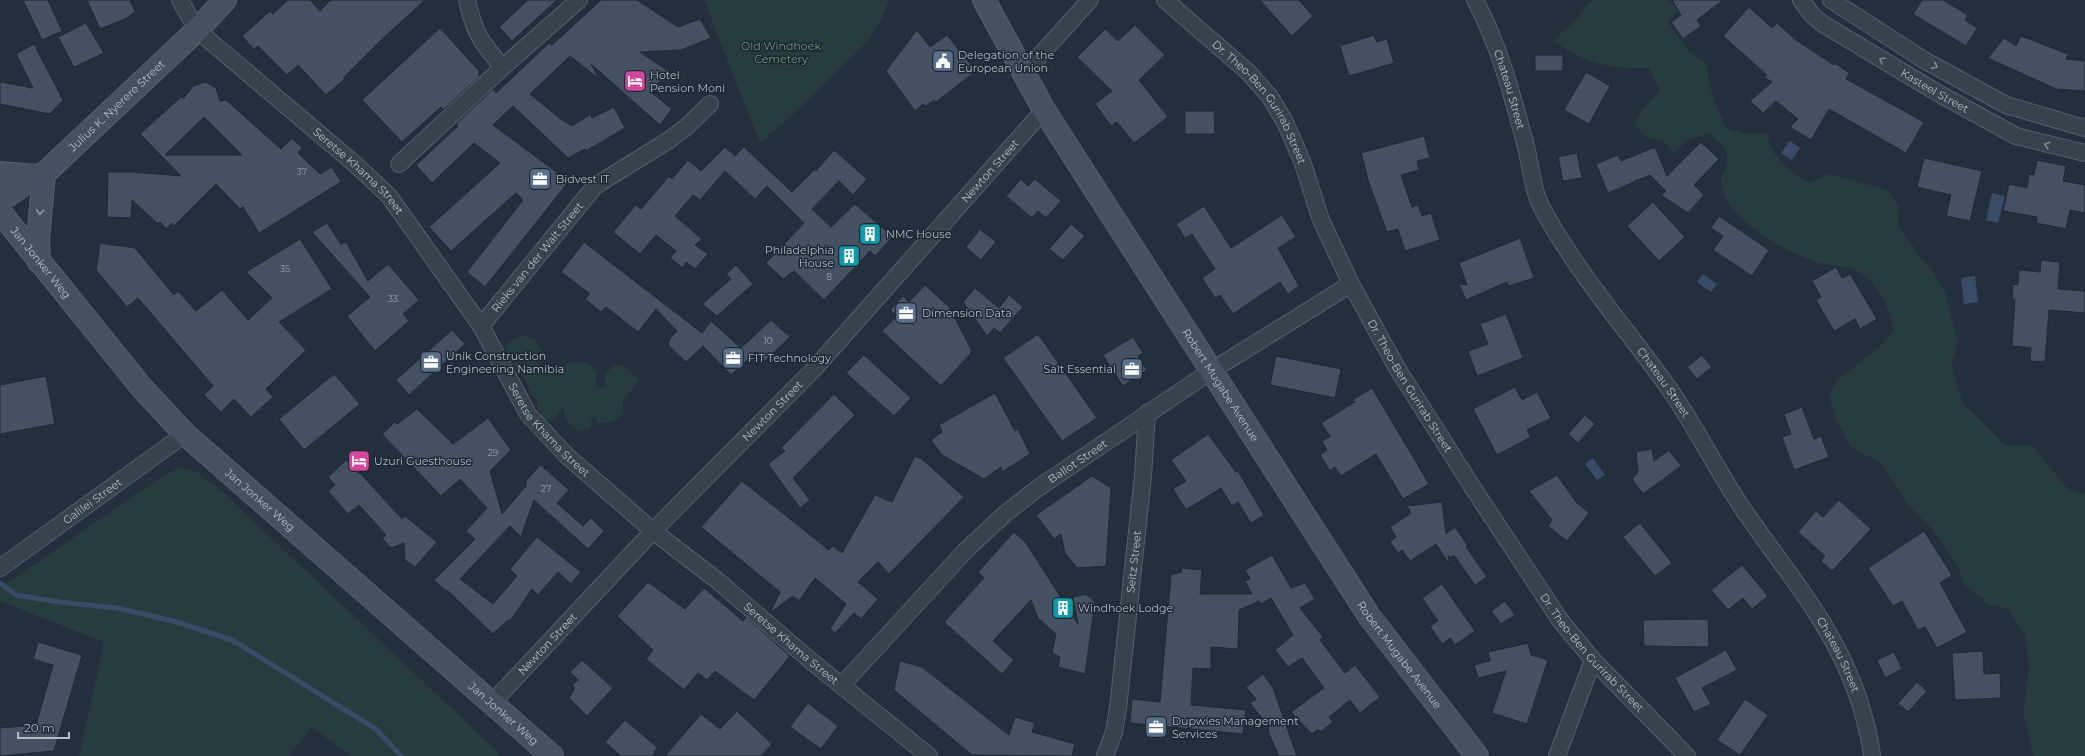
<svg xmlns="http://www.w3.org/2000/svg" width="2085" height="756" viewBox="0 0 2085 756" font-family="Montserrat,sans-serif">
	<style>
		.green { fill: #263c3f }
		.water { fill: #394c67 }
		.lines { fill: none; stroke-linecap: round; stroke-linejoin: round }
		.stream { stroke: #394c67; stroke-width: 5 }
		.building { fill: #455162; stroke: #1f2835; fill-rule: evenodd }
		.street-casing { stroke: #565f6c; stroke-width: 18 }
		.secondary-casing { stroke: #565f6c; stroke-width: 24 }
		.street { stroke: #38414e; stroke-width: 16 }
		.secondary { stroke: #465061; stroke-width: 22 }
		.oneway { stroke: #7c8592 }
		.oneway2 { stroke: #8e96a5 }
		.labels { text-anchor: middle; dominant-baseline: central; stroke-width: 3; stroke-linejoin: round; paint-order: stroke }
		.number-label { font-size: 9px; fill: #98a1af }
		.park-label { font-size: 11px; fill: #6b9a76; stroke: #1d2633 }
		.poi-label { font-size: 11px; fill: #b4bcc9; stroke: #1d2633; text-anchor: start }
		.street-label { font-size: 11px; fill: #b4bcc9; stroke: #1d2633 }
	</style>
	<rect width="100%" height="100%" fill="#242f3e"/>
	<g class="green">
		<path d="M704 0H889L882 18 868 41 801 107 760 143Z"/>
		<path d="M1595 0H1669L1678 11 1668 22 1689 51 1707 64C1708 87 1716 108 1727 128L1744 134 1767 133C1772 160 1787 168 1808 183L1830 174 1887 190 1899 207 1898 226 1919 256 1933 271 1945 292 1958 344 1951 364 1963 403 2006 446 2032 445 2068 489 2085 494V756H2033L2023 713 2029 665 2025 635 2008 609 1990 605 1965 585 1957 565 1932 529 1907 504 1881 463 1851 447 1836 419 1829 397 1836 381 1880 347 1894 330C1889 307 1877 279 1853 269 1844 266 1833 266 1824 264 1806 260 1777 246 1763 236 1746 222 1721 204 1721 180 1721 174 1726 168 1727 163 1729 150 1718 141 1710 133L1689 139 1673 153 1664 141 1645 137 1634 124 1642 110 1660 90 1649 68C1610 69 1586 64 1553 41L1575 21 1589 3Z"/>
		<path d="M522 335 534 339 548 358 537 366 552 370 569 363H587L596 372V386L600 389 605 386V373L615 365 627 368 639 380 623 401V414L612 422 599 423 595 416 592 418 590 428 580 432C570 424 563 419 564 406L553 421 545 420 537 408V400C529 395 529 386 524 379 516 368 507 362 506 347L513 339Z"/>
		<path d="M179 468 197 472 216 486 502 756H351L312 727 288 756H79L104 642 0 601V588L160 478Z"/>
	</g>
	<g class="water">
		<path d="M1790 141 1800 148 1792 160 1781 153Z"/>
		<path d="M1992 193 2005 196 1998 223 1986 220Z"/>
		<path d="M1703 274 1717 284 1711 292 1697 282Z"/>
		<path d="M1975 276 1978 302 1964 304 1961 278Z"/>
		<path d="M1593 458 1605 475 1597 480 1585 464Z"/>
	</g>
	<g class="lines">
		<path class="stream" d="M0 583 16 595 60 602 117 608 173 621 232 640 376 729 401 756"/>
	</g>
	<g class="building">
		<path d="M23 0H48L62 31 42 40Z"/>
		<path d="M87 0H130L135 12 125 19 100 29Z"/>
		<path d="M288 0H310L320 11 331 0H425L379 42 343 78 345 79 326 95 298 65 287 75 258 46 254 49 242 36 270 11 273 14Z"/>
		<path d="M528 0H557L512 41 499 27Z"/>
		<path d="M601 0H637L678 27 700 19 711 38 681 50 640 52 668 71 651 92 672 109 660 125 591 64 599 79 570 56 530 94 562 120 572 126 591 114 592 118 614 107 625 128 586 151 585 149 568 158 513 106 493 125 566 179V185L485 287 467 272 523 200 516 193 451 251 429 227 500 163 474 143 432 183 416 165 458 126 456 124 493 89 496 93 549 43 552 45Z"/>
		<path d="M1260 0H1299L1313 16 1292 36Z"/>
		<path d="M1672 0H1723L1697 20 1701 26 1683 39 1671 22 1681 15Z"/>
		<path d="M1922 0H1943L1968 15 1965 20 1977 28 1966 46 1913 14Z"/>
		<path d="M1749 7 1772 28 1777 23 1796 40 1834 65 1835 63 1849 73 1846 79 1924 122 1906 153 1829 109 1811 140 1790 127 1798 119 1776 101 1763 113 1750 101 1772 82 1764 77 1767 75 1723 36Z"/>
		<path d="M86 23 104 53 74 67 58 37Z"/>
		<path d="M1135 25 1165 55 1139 80 1168 117 1134 143 1117 122 1111 126 1095 104 1112 91 1077 57 1105 29 1118 41Z"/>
		<path d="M440 28 480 72 478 74 480 76 443 110 441 107 402 142 362 100Z"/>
		<path d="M917 30 930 47 947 35 976 71 936 102 934 100 926 106 923 104 915 111 886 71Z"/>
		<path d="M1374 35 1377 42 1387 39 1394 63 1349 76 1340 46Z"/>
		<path d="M2021 36 2068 54 2066 59 2085 61V91L2056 89 1988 58 2004 38 2016 46Z"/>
		<path d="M34 44 63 100 50 114 0 104V82L33 88 16 54Z"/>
		<rect x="1535" y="55" width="28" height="16"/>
		<path d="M1586 72 1610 86 1589 124 1564 110Z"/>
		<path d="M206 82 216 88 220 101 226 100 281 149 292 138 302 148 298 153 320 174 332 167 341 182 259 233 243 207 240 209 216 184 174 226 172 223 166 229 160 222 158 224 132 200 131 218 107 217 108 172H132L181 176 140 134 181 97 184 98 193 86ZM204 117 242 155H165Z"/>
		<path d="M1185 111H1214L1215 134H1185Z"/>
		<path d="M1424 136 1430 158 1417 161 1419 170 1401 175 1412 207 1418 205 1422 216 1431 213 1440 240 1405 251 1398 229 1387 232 1369 183 1361 153Z"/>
		<path d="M1701 142 1719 159 1694 185 1704 195 1688 213 1661 195 1666 191 1650 175 1638 180 1637 179 1634 182 1608 193 1596 164 1618 155 1621 161 1655 147 1667 176Z"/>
		<path d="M725 147 735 156 744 147 792 192 815 169 816 171 834 150 867 179 853 195 839 181 812 209 831 227 855 204 893 237 875 256 870 251 824 300 794 271 783 279 766 263 804 223 767 186 755 199 725 171 700 200 693 195 675 216 702 239 695 245 708 254 695 269 686 262 683 268 670 258 676 251 656 235 640 254 613 232 636 205 641 209 669 176 672 179 688 160 701 171Z"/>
		<path d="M1577 153 1582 178 1563 181 1558 157Z"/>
		<path d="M1924 158 1982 171 1970 221 1946 216 1951 195 1917 187Z"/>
		<path d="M2037 160 2066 166 2063 181 2085 185V213L2070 210 2066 229 2036 223 2037 217 2003 211 2009 184 2027 188 2029 174 2034 175Z"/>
		<path d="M1021 179 1028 186 1035 179 1061 201 1046 218 1038 211 1032 218 1006 196Z"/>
		<path d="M1653 202 1685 237 1659 261 1627 226Z"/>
		<path d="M1204 206 1231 248 1282 215 1296 237 1278 248 1299 286 1288 294 1280 282 1233 314 1220 295 1215 298 1202 278 1215 269 1192 234 1185 238 1176 224Z"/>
		<path d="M1719 216 1769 250 1752 276 1713 250 1723 236 1711 228Z"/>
		<path d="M327 223 341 244 346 242 368 281 388 264 419 300 403 314 409 321 375 351 347 316 370 297 312 232Z"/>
		<path d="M1071 224 1085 236 1063 260 1049 249Z"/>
		<path d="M980 229 996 242 981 260 966 247Z"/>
		<path d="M1520 238 1534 278 1509 286 1507 282 1466 300 1459 284 1467 285 1459 263Z"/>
		<path d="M300 239 332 289 279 322 306 350 266 389 273 397 251 417 234 399 221 412 204 395 213 386 138 298 127 307 96 270 100 243 135 248 174 295 178 291 196 311 222 290 248 320 272 298 246 272Z"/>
		<path d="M584 242 702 333 711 321 741 348 771 320 790 337 765 361 756 352 731 375 703 346 686 362 668 345 670 338 677 331 656 309 638 332 606 307 601 312 585 299 590 294 561 272Z"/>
		<path d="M2041 260 2060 262 2058 289 2085 291V313L2049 310 2045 362 2030 361 2031 348 2012 346 2015 299H2012L2013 284 2018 285 2019 270 2040 272Z"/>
		<path d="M736 265 753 284 717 316 702 304 731 279 726 274Z"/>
		<path d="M1836 267 1842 278 1850 274 1877 319 1860 329 1855 319 1834 331 1816 300 1821 297 1812 281Z"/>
		<path d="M925 285 949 307 971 349V353L941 386 882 331 897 316 890 310 903 296 909 302Z"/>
		<path d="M975 288 999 308 1009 295 1023 307 1000 333 994 328 987 336 963 302Z"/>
		<path d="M1506 314 1523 358 1477 376 1468 351 1488 344 1480 324Z"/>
		<path d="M452 330 465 344 409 395 396 380Z"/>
		<path d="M1038 334 1097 418 1062 441 1003 358Z"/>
		<path d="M1133 337 1143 353 1138 356 1147 370 1123 386 1103 355Z"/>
		<path d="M864 355 911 398 894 416 846 373Z"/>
		<path d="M1702 355 1712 367 1697 379 1687 367Z"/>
		<path d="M1276 356 1341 369 1335 398 1270 385Z"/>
		<path d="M334 374 360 404 304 450 279 419Z"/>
		<path d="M46 376 55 424 0 434V385Z"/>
		<path d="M1515 387 1522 400 1537 392 1551 418 1527 430 1531 437 1497 455 1473 409Z"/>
		<path d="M1372 388 1429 484 1403 499 1376 454 1341 476 1335 467 1330 471 1320 455 1327 450 1322 442 1330 436 1321 423 1355 402 1351 401Z"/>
		<path d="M995 393 1015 431 1018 429 1030 454 1002 472 1001 467 984 479 942 455 931 440 942 432 939 425Z"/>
		<path d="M834 394 855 415 793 478 810 500 800 508 768 464 785 451 781 448Z"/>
		<path d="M1802 407 1814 439 1821 436 1829 457 1794 470 1782 437 1791 434 1784 414Z"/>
		<path d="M417 409 453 444 488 418 511 450 490 471 502 514 526 486V481L540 465 543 467 545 466 544 468 569 490 557 503 583 526 591 518 604 531 588 549 534 500 521 537 510 526 460 579 493 604 517 576 510 569 537 537 581 572 571 584 558 572 538 595 532 589 510 621 508 620 493 634 447 590 446 591 434 580 475 539 466 531 487 508 460 479 441 496 382 434 395 422 397 424Z"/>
		<path d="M1585 415 1595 424 1578 443 1568 434Z"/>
		<path d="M1208 434 1236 472 1238 471 1264 515 1251 523 1238 502 1232 506 1221 488 1186 510 1173 489 1186 481 1171 460Z"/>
		<path d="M1652 449 1654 461 1669 450 1681 466 1643 494 1632 479 1638 472 1636 452Z"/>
		<path d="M915 456 923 460 964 497 889 574 878 562 858 582 878 599 861 619 854 613 835 633 830 629 846 604 815 578 799 601 793 596 770 613 780 592 701 527 742 481 829 550 833 546 842 553 875 495 892 502Z"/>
		<path d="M346 460 359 474 360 473 402 519 405 516 437 542 415 567 405 560 404 543 391 548 382 538 386 535 359 505 348 514 328 491 335 485 328 477Z"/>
		<path d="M1557 475 1576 502 1589 513 1567 541 1548 526 1552 520 1529 491Z"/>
		<path d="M1092 476 1111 488 1106 566 1077 568 1065 553 1061 534 1054 539 1036 515Z"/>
		<path d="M1839 500 1871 529 1832 571 1821 561 1825 556 1798 532 1816 511 1823 517Z"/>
		<path d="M1442 502 1446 534 1455 527 1468 546 1466 547 1487 577 1475 585 1454 555 1450 558 1448 555 1450 565 1436 544 1410 561 1402 550 1398 553 1390 542 1396 537 1390 527 1411 513 1407 506Z"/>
		<path d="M1640 523 1672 563 1655 576 1623 537Z"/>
		<path d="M1924 531 1952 575 1940 583 1967 632 1937 648 1925 627 1918 630 1902 601 1893 606 1868 568Z"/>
		<path d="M1014 532 1026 543 1078 624 1073 597 1086 594 1095 602 1085 674 1058 667 1060 657 1052 653 1056 634 1038 618 1031 600 993 641 1014 660 1002 674 944 622 984 578 978 572Z"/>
		<path d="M1272 555 1291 588 1305 583 1315 599 1300 608 1323 637 1320 640 1345 673 1355 665 1380 697 1360 713 1350 700 1329 717 1333 722 1320 732 1318 729 1312 734 1291 712 1324 688 1302 658 1288 667 1275 650 1293 635 1271 598 1261 604 1259 601 1239 610 1238 649 1211 647V669L1193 668 1191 705 1246 710 1243 734 1130 723 1132 699 1160 702 1171 575 1182 572 1181 568 1202 570 1200 594H1252L1245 581 1250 579 1245 570Z"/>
		<path d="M1742 565 1768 596 1752 609 1743 598 1728 610 1711 590Z"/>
		<path d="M648 582 685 609 704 588 743 621 746 617 790 656 754 700 715 671 707 680 698 673 684 690 646 659 653 650 617 616Z"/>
		<path d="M1442 584 1475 631 1455 645 1450 638 1442 644 1430 626 1438 621 1422 598Z"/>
		<path d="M1505 601 1515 615 1501 624 1491 611Z"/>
		<path d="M1708 619 1709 647 1644 646 1643 620Z"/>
		<path d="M38 642 82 655 54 751 0 756V728L36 725 53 665 33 659Z"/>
		<path d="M1528 643 1531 655 1548 660 1527 724 1492 713 1506 671 1478 678 1474 665 1490 661 1488 652Z"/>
		<path d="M1726 650 1737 670 1702 688 1711 704 1694 712 1675 678Z"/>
		<path d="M1983 651 1984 674 2000 673 2001 698 1955 700 1952 653Z"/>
		<path d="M1894 652 1902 669 1885 678 1877 660Z"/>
		<path d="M582 660 613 688 587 716 569 698 575 688 572 685 578 680 570 672Z"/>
		<path d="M900 661 922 667 1009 735 1015 717 1035 723 1032 732 1075 744 1072 756 972 755 894 690Z"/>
		<path d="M1263 674 1273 688 1297 756H1279L1269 734 1268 726 1250 703 1256 699 1246 687Z"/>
		<path d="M1917 682 1927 691 1908 712 1898 703Z"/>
		<path d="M1745 699 1768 715 1740 755 1717 740Z"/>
		<path d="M808 703 838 726 821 749 790 727Z"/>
		<path d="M737 711 772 744 761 756H665L701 714 720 729Z"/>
		<path d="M625 720 657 747 653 756H621L605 742Z"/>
	</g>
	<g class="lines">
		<g class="street-casing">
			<g id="street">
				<path id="s1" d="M180 0 197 30 356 165 389 196 481 326 528 414 566 455 653 531 718 581 811 661 929 756"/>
				<path d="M467 0C474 32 481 43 503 67L579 0"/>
				<path id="s2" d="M1165 0 1248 72 1270 97 1285 122 1302 161 1321 220 1351 284 1397 368 1473 488 1560 620 1593 660 1687 756"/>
				<path id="s3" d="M1475 0C1499 45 1512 94 1525 143 1531 165 1532 190 1543 210 1578 274 1626 328 1668 387 1695 425 1715 467 1741 506 1784 570 1832 621 1858 697 1864 716 1870 736 1872 756"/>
				<path id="s4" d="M1801 0 1813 16 1823 24 1936 92 2016 136 2085 153"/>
				<path d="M1831 0 1924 60 2006 105 2085 128"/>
				<path d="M1023 74 1090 0"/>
				<path d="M399 164 503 67"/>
				<path id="s5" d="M481 326 595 186 669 140 685 128 710 104"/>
				<path id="s6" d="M0 568 185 434"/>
				<path id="s7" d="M842 685 966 550 1006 513 1038 488 1211 371 1351 284"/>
				<path id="s8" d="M492 703 653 531 814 369 1044 110"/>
				<path id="s9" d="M1105 756 1114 732 1118 708 1143 476 1147 413"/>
				<path d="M1557 756 1593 660"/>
			</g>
		</g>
		<g class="secondary-casing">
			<g id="secondary">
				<path id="s10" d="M984 0 1044 110 1369 616 1477 756"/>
				<path d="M0 173 36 176"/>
				<path id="s11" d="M0 201 36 176 44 174 197 30 225 0"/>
				<path id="s12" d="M0 212 142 388 185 434 552 756"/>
				<path d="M39 262 38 239 44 174"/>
			</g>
		</g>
		<use href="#street" class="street"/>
		<use href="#secondary" class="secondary"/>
	</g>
	<defs><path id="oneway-chevron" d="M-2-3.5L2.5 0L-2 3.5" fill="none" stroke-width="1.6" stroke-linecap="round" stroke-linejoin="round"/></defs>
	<g class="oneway">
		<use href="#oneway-chevron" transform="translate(1882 60) rotate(-149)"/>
		<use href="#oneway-chevron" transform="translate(1935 66) rotate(29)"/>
		<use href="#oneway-chevron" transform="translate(2047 145) rotate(-164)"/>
	</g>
	<use class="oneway2" href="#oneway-chevron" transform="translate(40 212) rotate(94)"/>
	<defs>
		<g id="civic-square" transform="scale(1.15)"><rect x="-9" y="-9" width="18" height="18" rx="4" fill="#5c6f8a" stroke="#1d2633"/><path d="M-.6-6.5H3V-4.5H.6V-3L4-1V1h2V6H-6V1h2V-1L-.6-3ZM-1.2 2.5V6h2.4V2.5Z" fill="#fff"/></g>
		<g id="hotel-square" transform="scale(1.15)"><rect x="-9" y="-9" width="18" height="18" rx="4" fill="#d1479c" stroke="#1d2633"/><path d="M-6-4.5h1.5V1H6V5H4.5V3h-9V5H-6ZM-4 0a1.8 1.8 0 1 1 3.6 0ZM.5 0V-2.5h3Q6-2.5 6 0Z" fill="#fff"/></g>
		<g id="office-square" transform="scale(1.15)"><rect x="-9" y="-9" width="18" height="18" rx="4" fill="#5c6f8a" stroke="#1d2633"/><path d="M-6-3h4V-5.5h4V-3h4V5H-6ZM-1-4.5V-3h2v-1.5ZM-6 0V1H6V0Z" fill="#fff"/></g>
		<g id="building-square" transform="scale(1.15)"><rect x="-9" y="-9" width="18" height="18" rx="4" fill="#0f9aa8" stroke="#1d2633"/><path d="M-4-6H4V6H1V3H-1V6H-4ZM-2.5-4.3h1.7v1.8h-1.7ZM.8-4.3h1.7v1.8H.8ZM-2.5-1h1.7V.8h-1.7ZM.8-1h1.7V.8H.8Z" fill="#fff"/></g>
	</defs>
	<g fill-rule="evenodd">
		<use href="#civic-square" x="943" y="61"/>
		<use href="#hotel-square" x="635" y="81"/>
		<use href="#office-square" x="540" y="179"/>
		<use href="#building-square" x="870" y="234"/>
		<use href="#building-square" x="849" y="256"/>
		<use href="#office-square" x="906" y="313"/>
		<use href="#office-square" x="733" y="358"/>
		<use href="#office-square" x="431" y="362"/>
		<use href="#office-square" x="1132" y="369"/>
		<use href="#hotel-square" x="359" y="461"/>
		<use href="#building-square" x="1063" y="608"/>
		<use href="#office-square" x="1156" y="727"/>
	</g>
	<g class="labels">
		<g class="number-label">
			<text x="302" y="171">37</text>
			<text x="285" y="268">35</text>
			<text x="829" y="276">8</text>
			<text x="393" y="298">33</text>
			<text x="768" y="340">10</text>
			<text x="493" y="452">29</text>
			<text x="546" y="488">27</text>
		</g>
		<g class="park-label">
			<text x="781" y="46">Old Windhoek<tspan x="781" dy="13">Cemetery</tspan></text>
		</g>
		<g class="poi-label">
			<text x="958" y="55">Delegation of the<tspan x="958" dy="13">European Union</tspan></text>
			<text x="650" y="75">Hotel<tspan x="650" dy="13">Pension Moni</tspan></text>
			<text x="556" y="179">Bidvest IT</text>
			<text x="886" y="234">NMC House</text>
			<text x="834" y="250" text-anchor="end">Philadelphia<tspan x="834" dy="13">House</tspan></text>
			<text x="922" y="313">Dimension Data</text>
			<text x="446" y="356">Unik Construction<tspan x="446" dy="13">Engineering Namibia</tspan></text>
			<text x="748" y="358">FIT Technology</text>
			<text x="1116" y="369" text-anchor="end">Salt Essential</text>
			<text x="374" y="461">Uzuri Guesthouse</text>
			<text x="1078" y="608">Windhoek Lodge</text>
			<text x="1172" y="721">Dupwies Management<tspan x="1172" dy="13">Services</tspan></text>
		</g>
		<g class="street-label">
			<text stroke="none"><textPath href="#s3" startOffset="96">Chateau Street</textPath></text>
			<text stroke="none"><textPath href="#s4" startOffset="163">Kasteel Street</textPath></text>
			<text stroke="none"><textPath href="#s2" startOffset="141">Dr. Theo-Ben Gurirab Street</textPath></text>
			<text stroke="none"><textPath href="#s11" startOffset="152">Julius K. Nyerere Street</textPath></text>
			<text stroke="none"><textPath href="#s8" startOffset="729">Newton Street</textPath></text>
			<text stroke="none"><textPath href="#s1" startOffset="249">Seretse Khama Street</textPath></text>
			<text stroke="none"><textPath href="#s5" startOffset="89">Rieks van der Walt Street</textPath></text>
			<text stroke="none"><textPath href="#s12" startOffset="65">Jan Jonker Weg</textPath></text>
			<text stroke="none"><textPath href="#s3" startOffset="432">Chateau Street</textPath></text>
			<text stroke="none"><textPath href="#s10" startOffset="452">Robert Mugabe Avenue</textPath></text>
			<text stroke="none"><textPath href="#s2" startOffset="465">Dr. Theo-Ben Gurirab Street</textPath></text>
			<text stroke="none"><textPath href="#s8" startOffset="405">Newton Street</textPath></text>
			<text stroke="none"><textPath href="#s1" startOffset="573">Seretse Khama Street</textPath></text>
			<text stroke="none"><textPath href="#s7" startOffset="326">Ballot Street</textPath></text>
			<text stroke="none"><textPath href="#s12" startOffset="389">Jan Jonker Weg</textPath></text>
			<text stroke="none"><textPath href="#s6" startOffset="114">Galilei Street</textPath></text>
			<text stroke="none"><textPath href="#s9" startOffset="197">Seitz Street</textPath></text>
			<text stroke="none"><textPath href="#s1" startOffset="897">Seretse Khama Street</textPath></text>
			<text stroke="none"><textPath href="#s8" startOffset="81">Newton Street</textPath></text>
			<text stroke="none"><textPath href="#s2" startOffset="789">Dr. Theo-Ben Gurirab Street</textPath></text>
			<text stroke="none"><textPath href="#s10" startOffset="776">Robert Mugabe Avenue</textPath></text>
			<text stroke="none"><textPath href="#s3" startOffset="756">Chateau Street</textPath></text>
			<text stroke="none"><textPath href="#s12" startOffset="713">Jan Jonker Weg</textPath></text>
		</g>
	</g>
	<path d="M18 732v6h51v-6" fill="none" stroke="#b4bcc9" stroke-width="2"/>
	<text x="24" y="732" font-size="12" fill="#b4bcc9" stroke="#1d2633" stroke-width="3" paint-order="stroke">20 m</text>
</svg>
